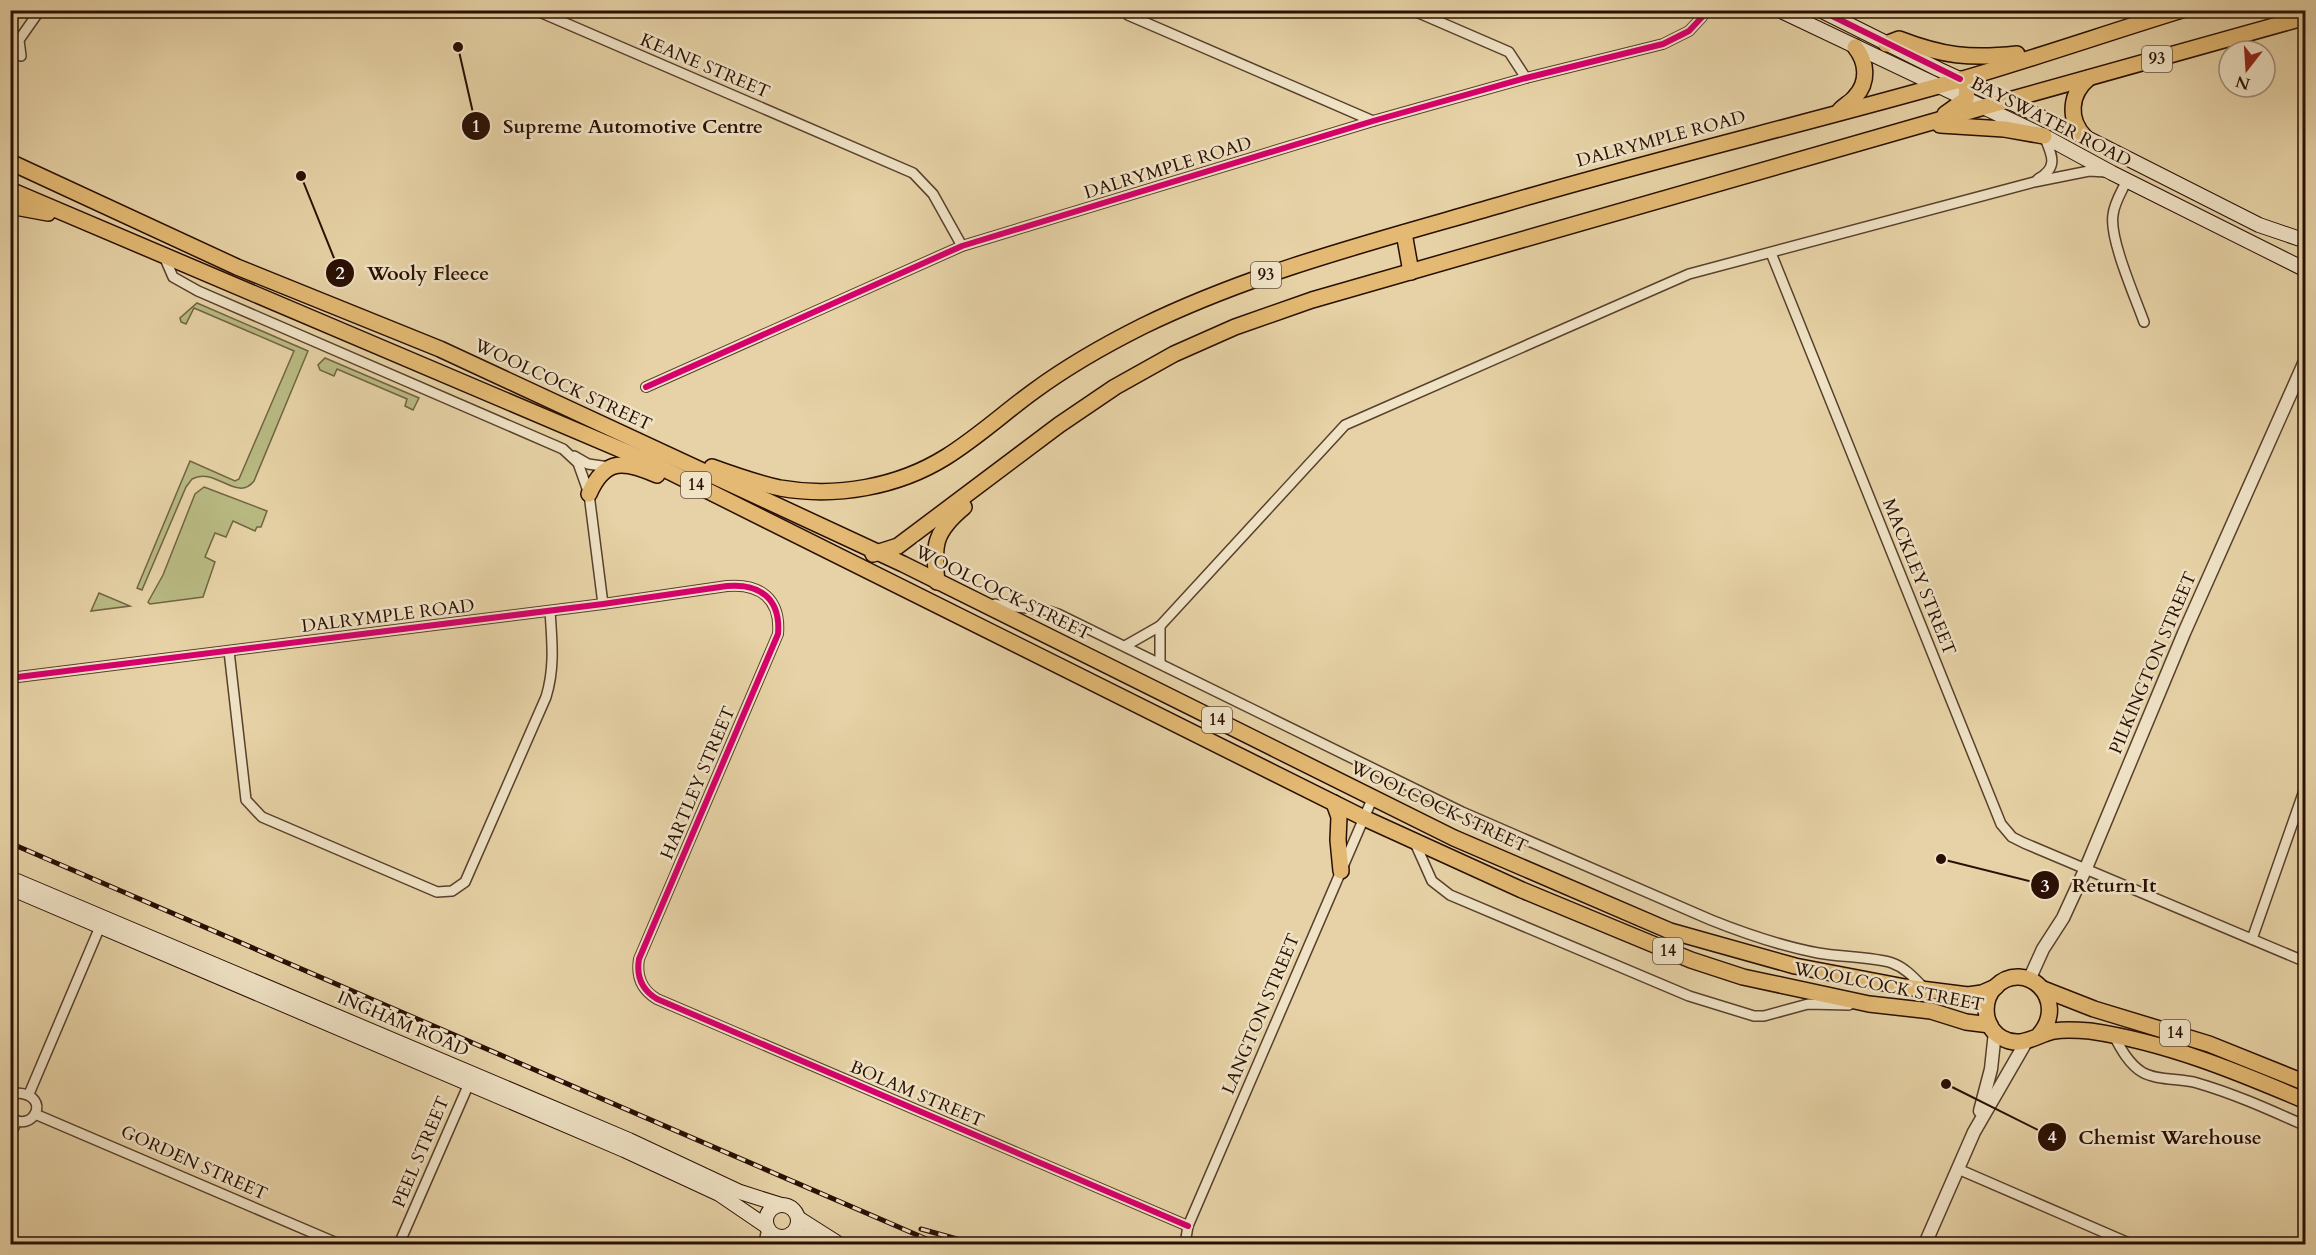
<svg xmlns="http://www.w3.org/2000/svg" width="2316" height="1255" viewBox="0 0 2316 1255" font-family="Cardo,serif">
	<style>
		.green { fill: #b9ba83; stroke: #716443; stroke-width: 1.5 }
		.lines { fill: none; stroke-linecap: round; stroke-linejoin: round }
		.minor-casing { stroke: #58402c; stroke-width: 12 }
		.tertiary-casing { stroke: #58402c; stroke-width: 15 }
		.secondary-casing { stroke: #290f03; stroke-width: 16 }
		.primary-casing { stroke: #290f03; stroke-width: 18 }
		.minor { stroke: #efe2c5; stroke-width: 9 }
		.tertiary { stroke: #efe2c5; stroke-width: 12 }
		.secondary { stroke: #efe2c5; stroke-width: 14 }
		.primary { stroke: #e3b973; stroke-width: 15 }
		.rail-casing { stroke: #290f03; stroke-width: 5 }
		.rail { stroke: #efe2c5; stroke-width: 3; stroke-dasharray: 9; stroke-linecap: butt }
		.cycleway-casing { stroke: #efe2c5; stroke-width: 10 }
		.cycleway { stroke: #d6006c; stroke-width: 6 }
		.labels { text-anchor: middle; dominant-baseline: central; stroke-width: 5; stroke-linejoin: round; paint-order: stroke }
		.shield { fill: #efe2c5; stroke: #644e3d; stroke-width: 1.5 }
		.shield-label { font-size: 16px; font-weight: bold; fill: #290f03 }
		.street-label { font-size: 18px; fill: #290f03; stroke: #efe2c5 }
		.leader { fill: none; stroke: #290f03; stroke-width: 2 }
		.callout-dot { fill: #290f03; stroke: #efe2c5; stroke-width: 2 }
		.mark-label { font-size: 18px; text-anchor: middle; font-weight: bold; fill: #fff }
		.callout-label { font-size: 20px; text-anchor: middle; font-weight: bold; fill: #290f03; stroke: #efe2c5; stroke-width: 5; stroke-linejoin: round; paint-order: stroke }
	</style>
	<rect width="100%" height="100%" fill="#e6d2a6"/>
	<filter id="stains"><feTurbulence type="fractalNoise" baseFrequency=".00333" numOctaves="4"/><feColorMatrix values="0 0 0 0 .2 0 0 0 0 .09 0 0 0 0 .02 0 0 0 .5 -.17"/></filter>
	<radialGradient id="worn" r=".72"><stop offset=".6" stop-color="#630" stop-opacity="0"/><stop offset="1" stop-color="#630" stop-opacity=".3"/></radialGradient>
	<g class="green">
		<path d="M197 303 308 351 254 481C237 503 215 466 192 479L186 487 142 590 137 588 190 461 235 481 239 479 294 351 194 308 186 324 181 322 180 318Z"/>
		<path d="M325 358 419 398 413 410 405 406 407 399 337 369 334 376 320 370 318 365Z"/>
		<path d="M204 487 267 511 261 527H257L255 531 233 521 226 537 215 533 205 557 215 562 203 597 150 604 148 602 163 575 195 494Z"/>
		<path d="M99 593 130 606 91 611Z"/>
	</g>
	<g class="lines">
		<g class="minor-casing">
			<g id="minor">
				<path d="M535 10 913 173 933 194 962 246"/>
				<path d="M1412 10 1509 52 1526 78"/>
				<path d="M1128 15 1373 121"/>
				<path d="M21 56 19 40 40 10"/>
				<path d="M2038 179C2059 167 2052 155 2044 136"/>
				<path d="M2127 180C2122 191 2114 203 2113 215 2109 238 2135 297 2144 322"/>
				<path d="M1771 253 2001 824 2012 837 2024 843 2306 962"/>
				<path d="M163 254 173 277 198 291 563 449 578 463 589 494 603 604"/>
				<path d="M646 387 962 246 1373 121 1526 78 1663 44 1689 31 1702 17 1705 10"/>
				<path d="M574 456 588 464 609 467"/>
				<path d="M995 604C1018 610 1037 605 1058 614L1462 812 1711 920C1746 934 1781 946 1818 953 1839 957 1874 957 1892 963 1906 968 1915 979 1925 989"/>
				<path d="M1160 626V663"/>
				<path d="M1125 646 1160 626 1345 425 1689 274 2034 182 2089 171 2106 172"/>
				<path d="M229 651 246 800 262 817 437 892 452 891 465 882 546 697C555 668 552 641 550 611"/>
				<path d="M10 678 603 604 727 586C760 583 781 599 778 634L639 959C636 977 642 990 657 999L1188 1226"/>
				<path d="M1415 843 1432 881 1450 895 1689 996 1754 1016H1764L1808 1004 1849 1005"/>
				<path d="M2252 939 2306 785"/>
				<path d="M2114 1036C2121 1049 2129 1064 2142 1072 2157 1081 2180 1078 2197 1083 2235 1094 2270 1110 2306 1126"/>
				<path d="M29 1094 102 922"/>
				<path d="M10 1099 17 1093C53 1095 33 1135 10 1117"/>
				<path d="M35 1114 339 1244"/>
				<path d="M10 1135 17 1121"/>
				<path d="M1958 1169 2131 1244"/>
				<path d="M399 1244 471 1079"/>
				<path d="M764 1244 767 1227"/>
				<path d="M780 1244 786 1237"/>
				<path d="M1185 1244 1188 1226 1373 797"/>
			</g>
		</g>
		<g class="tertiary-casing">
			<g id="tertiary">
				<path d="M2029 980 2043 949 2063 918 2086 868 2184 633 2306 359"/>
				<path d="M1980 1111 1991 1069 1995 1032"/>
				<path d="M1925 1244 1974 1132 2026 1042"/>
			</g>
		</g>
		<g class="secondary-casing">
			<g id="secondary">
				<path d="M1779 10 2044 136 2112 173 2306 270"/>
				<path d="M1820 10 1938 69 2085 137 2259 225 2306 241"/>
				<path d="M10 878 629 1140 740 1192 781 1205"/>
				<path d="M10 888 624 1150 719 1194 766 1226"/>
				<circle cx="782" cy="1221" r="16"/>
				<path d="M798 1218 839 1244"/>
				<path d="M791 1234 829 1243"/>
			</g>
		</g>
		<g class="primary-casing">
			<g id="primary">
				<path d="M1886 44 1899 39C1943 56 1970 59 2017 54"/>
				<path d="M1840 110C1845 105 1851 102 1855 97 1869 82 1867 62 1855 47"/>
				<path d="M1945 114 1966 99 1967 87 1960 79"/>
				<path d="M1940 125 2004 129 2044 136"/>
				<path d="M2085 137C2068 120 2069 94 2089 78"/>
				<path d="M10 162 237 267 440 349 903 564 1454 838 1670 931 1795 966 1905 987 1968 995 1982 993 1996 987"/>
				<path d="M10 190 650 462 1364 818 1522 890 1691 960 1743 977 1869 1004 1931 1011 1966 1022 1990 1025"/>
				<path d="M10 206 48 213"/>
				<path d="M1404 233 1411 272"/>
				<path d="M712 467C734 475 756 483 780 488 836 498 898 487 946 457 978 437 1005 412 1034 391 1068 366 1105 345 1143 326 1256 271 1379 240 1500 205 1651 160 1805 124 1956 81 2032 59 2107 33 2182 10"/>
				<path d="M589 494C605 457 625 461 657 475"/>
				<path d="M873 554 898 546 1059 425 1115 387 1174 354 1235 327 1312 300 1984 107 2306 17"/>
				<path d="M937 582C933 545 934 532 964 507"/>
				<path d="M1334 803 1339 817 1338 840 1341 871"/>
				<path d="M2043 989 2094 1009 2209 1044 2306 1083"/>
				<path d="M2039 1035C2070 1000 2025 957 1995 987 1981 1002 1984 1028 2002 1038 2021 1049 2036 1035 2054 1031 2066 1029 2078 1030 2090 1031 2165 1042 2236 1071 2306 1101"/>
			</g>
		</g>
		<use href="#minor" class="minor"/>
		<use href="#tertiary" class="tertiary"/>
		<use href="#secondary" class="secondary"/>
		<use href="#primary" class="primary"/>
		<g class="rail-casing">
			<g id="rail">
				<path d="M10 843 938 1244"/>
				<path d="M921 1229 975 1244"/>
			</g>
		</g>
		<use href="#rail" class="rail"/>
		<g class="cycleway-casing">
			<g id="cycleway">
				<path d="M1820 10 1960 79"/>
				<path d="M646 387 962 246 1373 121 1526 78 1663 44 1689 31 1702 17 1705 10"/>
				<path d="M10 678 603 604 727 586C760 583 781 599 778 634L639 959C636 977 642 990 657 999L1188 1226"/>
			</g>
		</g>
		<use href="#cycleway" class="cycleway"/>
	</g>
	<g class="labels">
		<g class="shield">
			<rect x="2142" y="46" width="30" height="26" rx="4.5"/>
			<rect x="1251" y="262" width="30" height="26" rx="4.5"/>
			<rect x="681" y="472" width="30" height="26" rx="4.5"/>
			<rect x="1202" y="707" width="30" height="26" rx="4.5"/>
			<rect x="1653" y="938" width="30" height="26" rx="4.5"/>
			<rect x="2160" y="1020" width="30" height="26" rx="4.5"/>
		</g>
		<g class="shield-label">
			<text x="2157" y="59">93</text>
			<text x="1266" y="275">93</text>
			<text x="696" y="485">14</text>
			<text x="1217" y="720">14</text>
			<text x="1668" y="951">14</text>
			<text x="2175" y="1033">14</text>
		</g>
		<g class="street-label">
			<text transform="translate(705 66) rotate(23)">KEANE STREET</text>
			<text transform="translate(2051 122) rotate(27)">BAYSWATER ROAD</text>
			<text transform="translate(1661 139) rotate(-15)">DALRYMPLE ROAD</text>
			<text transform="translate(1168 168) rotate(-17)">DALRYMPLE ROAD</text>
			<text transform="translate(563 385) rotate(25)">WOOLCOCK STREET</text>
			<text transform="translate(1919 577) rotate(68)">MACKLEY STREET</text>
			<text transform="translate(1003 593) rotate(26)">WOOLCOCK STREET</text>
			<text transform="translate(388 616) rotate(-7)">DALRYMPLE ROAD</text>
			<text transform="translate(2153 663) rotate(-67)">PILKINGTON STREET</text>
			<text transform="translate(698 783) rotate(-67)">HARTLEY STREET</text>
			<text transform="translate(1439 807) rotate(25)">WOOLCOCK STREET</text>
			<text transform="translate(1889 987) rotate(11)">WOOLCOCK STREET</text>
			<text transform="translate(1261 1014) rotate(-67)">LANGTON STREET</text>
			<text transform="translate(403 1024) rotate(23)">INGHAM ROAD</text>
			<text transform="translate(917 1094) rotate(23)">BOLAM STREET</text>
			<text transform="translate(421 1152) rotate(-67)">PEEL STREET</text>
			<text transform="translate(194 1163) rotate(24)">GORDEN STREET</text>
		</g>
	</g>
	<path class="leader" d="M458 47L476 126M301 176L340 273M1941 859L2045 885M1946 1084L2052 1137"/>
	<g class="callout-dot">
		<circle cx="458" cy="47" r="6"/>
		<circle cx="301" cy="176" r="6"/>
		<circle cx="1941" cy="859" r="6"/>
		<circle cx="1946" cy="1084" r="6"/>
		<circle cx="476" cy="126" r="15"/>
		<circle cx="340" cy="273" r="15"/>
		<circle cx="2045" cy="885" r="15"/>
		<circle cx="2052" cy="1137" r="15"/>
	</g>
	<g class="mark-label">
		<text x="476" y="132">1</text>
		<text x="340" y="279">2</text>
		<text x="2045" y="892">3</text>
		<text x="2052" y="1143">4</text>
	</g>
	<g class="callout-label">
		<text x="633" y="133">Supreme Automotive Centre</text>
		<text x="428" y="280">Wooly Fleece</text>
		<text x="2114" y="892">Return It</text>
		<text x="2170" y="1144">Chemist Warehouse</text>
	</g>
	<rect width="2316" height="1255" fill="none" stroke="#e6d2a6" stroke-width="36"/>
	<rect x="12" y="12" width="2292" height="1231" fill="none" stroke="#290f03" stroke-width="3"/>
	<rect x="18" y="18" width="2280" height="1219" fill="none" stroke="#290f03" stroke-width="1.5"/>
	<g transform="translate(2247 69) rotate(197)"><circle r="28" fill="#efe2c5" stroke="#a08e77" stroke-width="1.5"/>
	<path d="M0-4.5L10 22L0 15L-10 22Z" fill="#8f2418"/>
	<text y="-9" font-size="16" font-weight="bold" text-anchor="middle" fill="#290f03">N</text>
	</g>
	<rect width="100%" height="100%" filter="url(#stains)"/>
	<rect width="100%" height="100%" fill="url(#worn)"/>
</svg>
